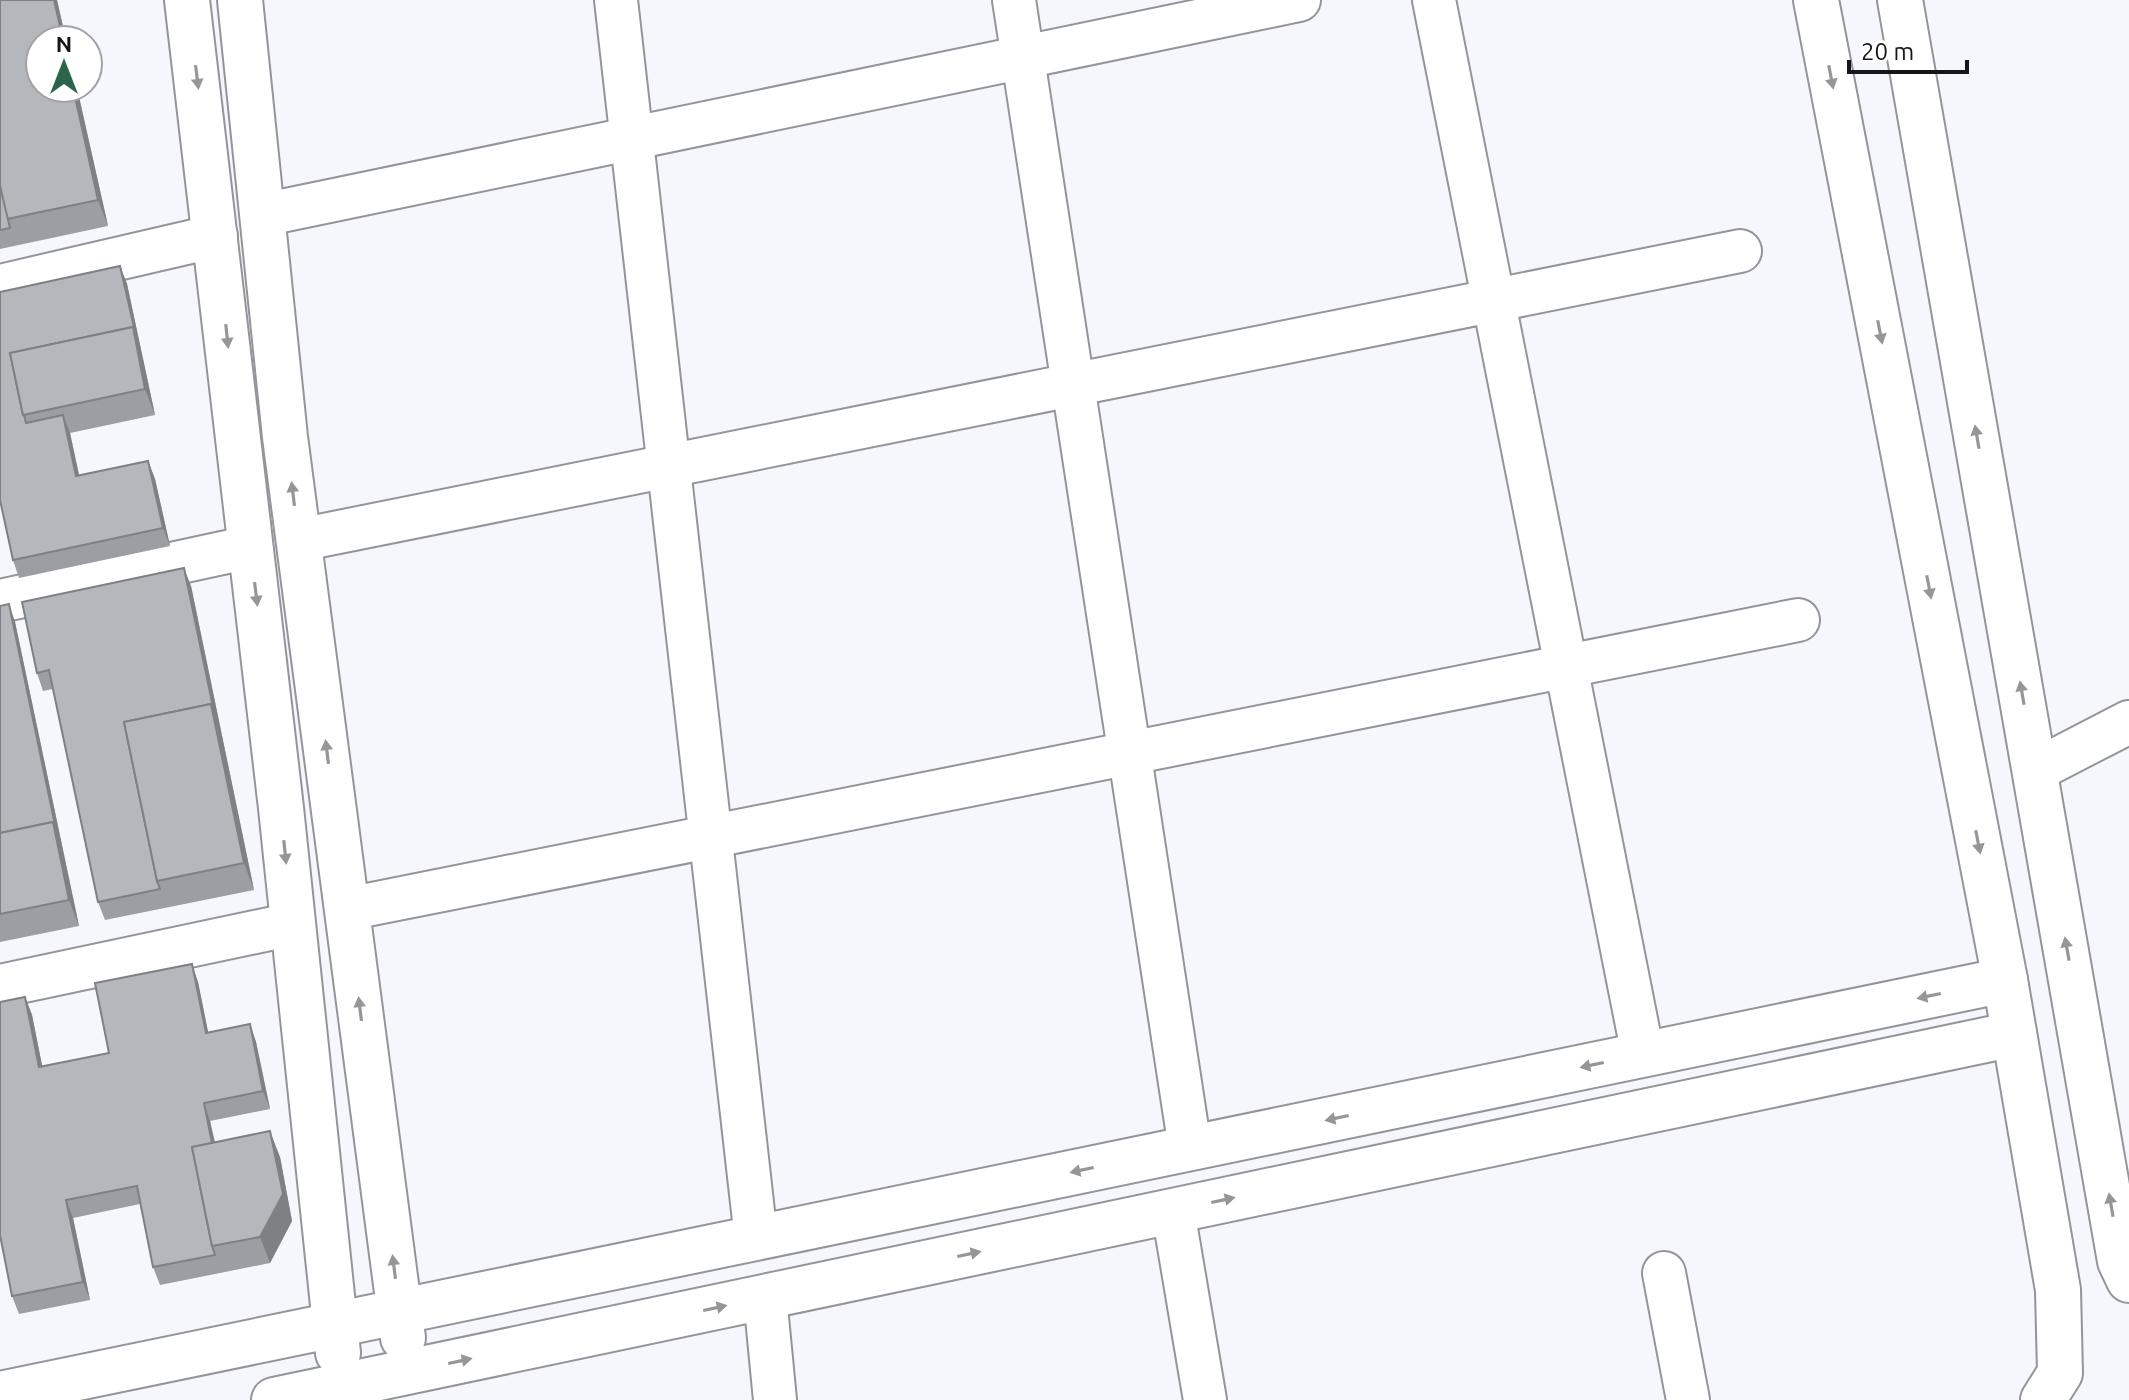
<svg xmlns="http://www.w3.org/2000/svg" width="2129" height="1400" viewBox="0 0 2129 1400" font-family="Ubuntu,sans-serif">
	<style>
		.lines { fill: none; stroke-linecap: round; stroke-linejoin: round }
		.street-casing { stroke: #94959a; stroke-width: 46 }
		.secondary-casing { stroke: #94959a; stroke-width: 48 }
		.street { stroke: #fff; stroke-width: 42 }
		.secondary { stroke: #fff; stroke-width: 44 }
		.wall { fill: #9b9ea3 }
		.shaded-wall { fill: #7e8184 }
		.building { fill: #b4b8bd; stroke: #7e8184; stroke-width: 2 }
		.oneway { fill: #969697 }
	</style>
	<rect width="100%" height="100%" fill="#f6f7fd"/>
	<g class="lines">
		<g class="street-casing">
			<g id="street">
				<path d="M616 0 756 1238"/>
				<path d="M1014 0 1190 1148"/>
				<path d="M1434 0 1643 1055"/>
				<path d="M262 215 1299 0"/>
				<path d="M0 286 216 236"/>
				<path d="M299 540 1740 251"/>
				<path d="M0 601 250 547"/>
				<path d="M2036 770 2129 722"/>
				<path d="M347 909 1798 620"/>
				<path d="M0 986 293 924"/>
				<path d="M1173 1211 1205 1400"/>
				<path d="M1664 1273 1688 1400"/>
				<path d="M765 1297 775 1400"/>
			</g>
		</g>
		<g class="secondary-casing">
			<g id="secondary">
				<path d="M187 0 281 808 338 1353"/>
				<path d="M240 0 285 437 403 1338"/>
				<path d="M1816 0 2005 980 2058 1290 2060 1373 2043 1400"/>
				<path d="M1900 0 2120 1261 2129 1280"/>
				<path d="M0 1394 2005 980"/>
				<path d="M274 1400 2014 1034"/>
			</g>
		</g>
		<use href="#street" class="street"/>
		<use href="#secondary" class="secondary"/>
	</g>
	<g class="wall">
		<path d="M0 0H57L66 40H40V88H77L108 226 0 249Z"/>
		<path d="M120 266 127 284 155 415 70 433 79 475 148 461 155 479 170 546 19 578 13 560 0 292Z"/>
		<path d="M191 586 254 890 105 920 98 902 53 689 43 691 37 673Z"/>
		<path d="M0 606 15 622 79 926 0 942Z"/>
		<path d="M198 982 208 1033 250 1024 256 1042 270 1109 210 1121 215 1142 280 1157 292 1221 270 1263 160 1285 153 1267 140 1204 73 1218 90 1300 19 1314 12 1296 25 997 32 1015 42 1066 109 1053Z"/>
	</g>
	<g class="shaded-wall">
		<path d="M54 0H57L66 40H63Z"/>
		<path d="M73 88H77L108 226 98 200Z"/>
		<path d="M120 266 127 284 155 415 145 389Z"/>
		<path d="M63 415 70 433 83 494 76 476Z"/>
		<path d="M148 461 155 479 170 546 163 528Z"/>
		<path d="M184 568 191 586 254 890 244 863Z"/>
		<path d="M9 604 15 622 79 926 69 900Z"/>
		<path d="M192 964 198 982 212 1051 206 1033Z"/>
		<path d="M25 997 32 1015 46 1085 39 1067Z"/>
		<path d="M250 1024 256 1042 270 1109 263 1091Z"/>
		<path d="M204 1103 210 1121 220 1170 214 1152Z"/>
		<path d="M270 1131 280 1157 292 1221 270 1263 260 1237Z"/>
		<path d="M66 1200 73 1218 90 1300 83 1282Z"/>
	</g>
	<g class="building">
		<path d="M0 0H54L63 40H40V88H73L98 200 7 219 0 186Z"/>
		<path d="M0 186 10 228 0 230Z"/>
		<path d="M120 266 136 336 133 327 10 353 23 415H24L26 423 63 415 76 476 148 461 163 528 13 560 0 500V292Z"/>
		<path d="M133 327 145 389 23 415 10 353Z"/>
		<path d="M184 568 214 712 211 704 124 722 157 881 160 889 98 902 49 670 37 673 22 602Z"/>
		<path d="M9 604 56 830 53 822 0 833V606Z"/>
		<path d="M211 704 244 863 157 881 124 722Z"/>
		<path d="M53 822 69 900 0 914V833Z"/>
		<path d="M192 964 206 1033 250 1024 263 1091 204 1103 212 1143 192 1147 212 1246 215 1255 153 1267 137 1186 66 1200 83 1282 12 1296 0 1235V1002L25 997 39 1067 109 1053 95 983Z"/>
		<path d="M270 1131 283 1194 260 1237 212 1246 192 1147Z"/>
	</g>
	<defs><path id="oneway-solid" d="M-6-.8H1V-3.2L6.5 0L1 3.2V.8H-6Z" transform="scale(2)"/></defs>
	<g class="oneway">
		<use href="#oneway-solid" transform="translate(197 77) rotate(83)"/>
		<use href="#oneway-solid" transform="translate(1831 77) rotate(79)"/>
		<use href="#oneway-solid" transform="translate(1880 332) rotate(79)"/>
		<use href="#oneway-solid" transform="translate(227 336) rotate(84)"/>
		<use href="#oneway-solid" transform="translate(1977 437) rotate(-100)"/>
		<use href="#oneway-solid" transform="translate(293 494) rotate(-97)"/>
		<use href="#oneway-solid" transform="translate(1929 587) rotate(79)"/>
		<use href="#oneway-solid" transform="translate(256 594) rotate(83)"/>
		<use href="#oneway-solid" transform="translate(2022 693) rotate(-100)"/>
		<use href="#oneway-solid" transform="translate(327 752) rotate(-97)"/>
		<use href="#oneway-solid" transform="translate(1978 842) rotate(79)"/>
		<use href="#oneway-solid" transform="translate(285 852) rotate(84)"/>
		<use href="#oneway-solid" transform="translate(2067 949) rotate(-100)"/>
		<use href="#oneway-solid" transform="translate(1929 996) rotate(168)"/>
		<use href="#oneway-solid" transform="translate(360 1009) rotate(-97)"/>
		<use href="#oneway-solid" transform="translate(1592 1065) rotate(168)"/>
		<use href="#oneway-solid" transform="translate(1337 1118) rotate(168)"/>
		<use href="#oneway-solid" transform="translate(1082 1170) rotate(168)"/>
		<use href="#oneway-solid" transform="translate(1223 1200) rotate(-12)"/>
		<use href="#oneway-solid" transform="translate(2111 1205) rotate(-100)"/>
		<use href="#oneway-solid" transform="translate(969 1254) rotate(-12)"/>
		<use href="#oneway-solid" transform="translate(394 1267) rotate(-97)"/>
		<use href="#oneway-solid" transform="translate(715 1308) rotate(-12)"/>
		<use href="#oneway-solid" transform="translate(460 1361) rotate(-12)"/>
	</g>
	<g transform="translate(64 64)"><circle r="38" fill="#ffffff" stroke="#a2a2a3" stroke-width="2"/>
	<path d="M0-6L14 30L0 20L-14 30Z" fill="#2c644b"/>
	<text y="-12" font-size="22" font-weight="bold" text-anchor="middle" fill="#161618">N</text>
	</g>
	<path d="M1849 60v12h118v-12" fill="none" stroke="#161618" stroke-width="4"/>
	<text x="1861" y="60" font-size="24" fill="#161618" stroke="#ffffff" stroke-width="6" paint-order="stroke">20 m</text>
</svg>
